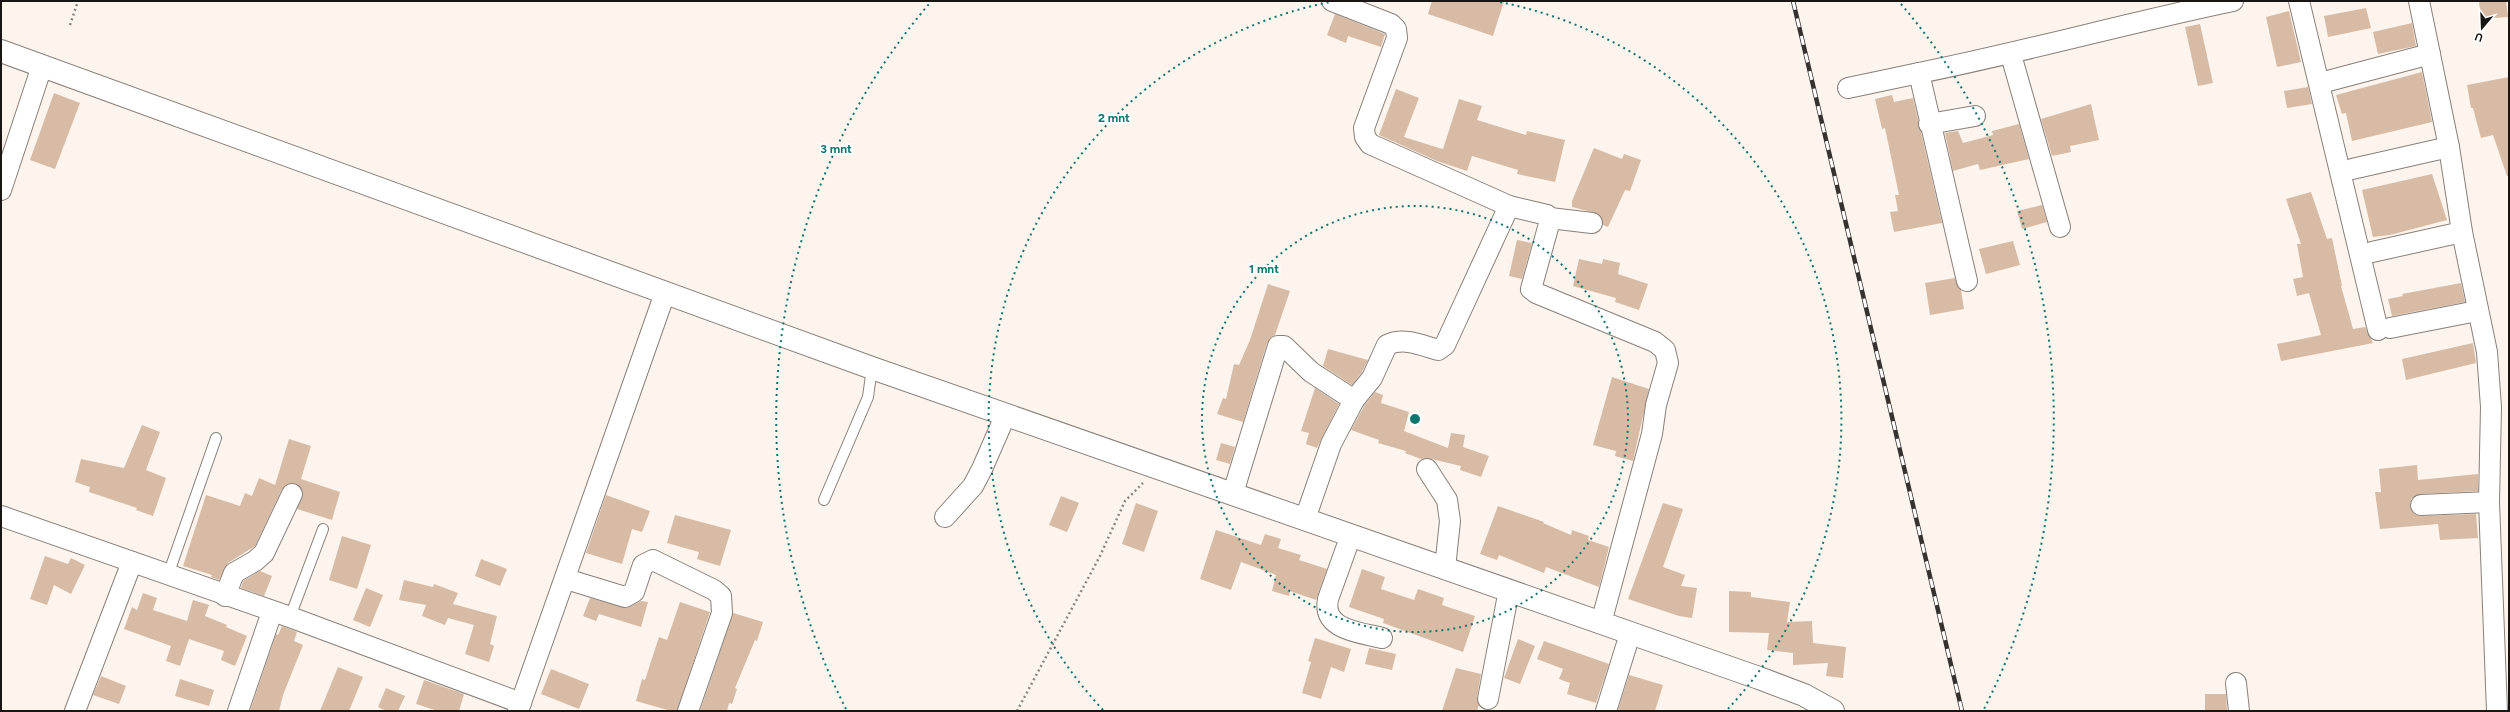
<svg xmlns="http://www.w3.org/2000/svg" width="2510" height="712" viewBox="0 0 2510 712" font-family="Figtree,sans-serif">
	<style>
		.building { fill: #d8bba4 }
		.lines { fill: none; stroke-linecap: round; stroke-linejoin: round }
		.lane-casing { stroke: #88807a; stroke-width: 12 }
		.street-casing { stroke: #88807a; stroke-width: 22 }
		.secondary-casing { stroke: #88807a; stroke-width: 24 }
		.path { stroke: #8d8782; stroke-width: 2.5; stroke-dasharray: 2 3; stroke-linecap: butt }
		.lane { stroke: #fff; stroke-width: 10 }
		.street { stroke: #fff; stroke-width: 20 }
		.secondary { stroke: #fff; stroke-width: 22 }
		.rail-casing { stroke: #363230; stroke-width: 4.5 }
		.rail { stroke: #fff; stroke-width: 3; stroke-dasharray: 9; stroke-linecap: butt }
		.ring { fill: none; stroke: #0f766e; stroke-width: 2; stroke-dasharray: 2 4 }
		.centre { fill: #0f766e; stroke: #fff; stroke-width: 2 }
		.ring-label { font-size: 12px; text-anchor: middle; font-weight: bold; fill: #0f766e; stroke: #fff; stroke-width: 4; stroke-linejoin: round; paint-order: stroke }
	</style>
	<rect width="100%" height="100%" fill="#fdf4ed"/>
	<g class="building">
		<path d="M1432 1H1504L1493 36 1428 14Z"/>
		<path d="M2479 1H2506L2508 17 2481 19Z"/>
		<path d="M2366 8 2371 28 2328 37 2324 16Z"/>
		<path d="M2289 11 2301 62 2277 67 2266 17Z"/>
		<path d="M1335 14 1385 34 1381 47 1348 36 1346 43 1327 35Z"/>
		<path d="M2412 23 2416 46 2378 54 2373 32Z"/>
		<path d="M2200 24 2213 83 2198 86 2185 27Z"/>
		<path d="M2422 72 2432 122 2352 141 2346 113 2342 114 2336 95Z"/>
		<path d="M2509 77V176H2507L2493 135 2481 138 2473 108H2471L2467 85Z"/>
		<path d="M2308 87 2312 104 2287 108 2284 91Z"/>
		<path d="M1396 89 1419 98 1404 137 1439 148 1443 149 1459 99 1482 106 1477 120 1526 135 1527 131 1565 140 1555 182 1517 174 1518 170 1472 156 1467 171 1437 161 1379 135Z"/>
		<path d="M54 93 80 103 55 169 30 160Z"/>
		<path d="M1892 95 1894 102 1913 98 1942 223 1894 232 1890 212 1898 211 1895 195H1899L1885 128 1882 129 1875 99Z"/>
		<path d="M2091 104 2099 140 2070 146 2071 152 2052 156 2041 119Z"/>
		<path d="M2019 124 2029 159 1980 170 1978 164 1953 171 1945 133 1958 131 1963 143 1993 135 1992 131Z"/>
		<path d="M1594 148 1622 159 1624 154 1641 160 1630 191 1625 190 1608 227 1603 225 1599 214 1572 207V201Z"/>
		<path d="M2432 174 2447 220 2390 235 2373 237 2362 190Z"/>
		<path d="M2311 192 2327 239 2332 238 2342 286H2341L2353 329 2365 327 2373 343 2281 361 2277 344 2321 335 2309 293 2297 296 2293 279 2303 277 2297 244H2301L2286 199Z"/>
		<path d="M2042 205 2047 222 2022 229 2017 211Z"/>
		<path d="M1517 240 1532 243 1522 279 1509 276Z"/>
		<path d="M2013 241 2020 265 1986 274 1979 249Z"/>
		<path d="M1579 259 1602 264 1603 259 1620 263 1618 274 1648 284 1639 310 1615 302 1616 298 1573 286Z"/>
		<path d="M1955 278 1961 290 1964 309 1930 315 1925 283Z"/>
		<path d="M2461 283 2465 302 2392 316 2388 299 2403 296 2402 294Z"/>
		<path d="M1268 284 1290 291 1275 335 1267 343 1243 422 1217 414 1223 398 1226 399 1234 364 1239 365 1250 340Z"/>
		<path d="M2473 343 2476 363 2406 380 2402 359Z"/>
		<path d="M1328 349 1368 360 1362 372 1352 385 1323 366Z"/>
		<path d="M1612 377 1649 389 1633 461 1615 456 1616 451 1593 445Z"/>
		<path d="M1315 388 1339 404 1317 448 1306 444 1309 433 1301 431Z"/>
		<path d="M1375 392 1383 395 1381 403 1409 412 1404 431 1448 448 1451 433 1465 435 1463 447 1489 456 1481 477 1460 470 1461 466 1427 458 1421 459 1405 453 1406 451 1378 443 1379 440 1351 430 1364 406Z"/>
		<path d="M142 425 160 432 146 470 166 478 153 516 136 510 137 508 89 492 90 487 75 482 81 459 124 468Z"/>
		<path d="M289 439 311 446 301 479 340 492 332 520 297 509 303 493 297 484 291 483 282 489 255 546 228 563 219 580 211 577 212 575 183 566 206 495 240 506 245 493 252 496 259 478 275 485Z"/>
		<path d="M1221 443 1235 447 1230 464 1216 460Z"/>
		<path d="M2417 465 2418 480 2478 474V491L2420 494 2411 499 2410 505 2412 511 2421 516 2476 514 2478 538 2440 540 2438 524 2380 529 2375 492H2381L2379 469Z"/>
		<path d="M606 495 650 511 642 532 632 529 622 564 586 553Z"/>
		<path d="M1061 496 1079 503 1067 532 1049 525Z"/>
		<path d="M1136 503 1158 511 1144 552 1122 544Z"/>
		<path d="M1663 503 1683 509 1663 567 1685 575 1681 586 1697 588 1692 618 1679 616 1628 599Z"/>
		<path d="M1498 506 1544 522 1543 523 1571 535 1572 530 1589 536 1588 540 1609 547 1599 587 1546 567 1544 573 1499 555 1497 560 1480 554Z"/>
		<path d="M675 515 731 530 720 566 697 559 699 552 667 543Z"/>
		<path d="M1216 530 1261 545 1265 534 1281 539 1278 548 1301 555 1299 560 1327 569 1316 600 1290 591 1289 596 1272 591 1276 575 1241 562 1231 590 1200 579Z"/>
		<path d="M342 536 371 545 357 589 329 580Z"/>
		<path d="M45 556 68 564 71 558 85 565 71 594 54 585 47 605 30 599Z"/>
		<path d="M481 559 507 569 500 586 475 576Z"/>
		<path d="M1362 569 1385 577 1381 589 1414 600 1418 589 1444 598 1442 605 1475 616 1463 652 1383 623 1384 619 1349 607Z"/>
		<path d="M260 571 272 576 264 596 241 588 243 581Z"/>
		<path d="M404 580 433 587 434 584 458 593 453 604 497 616 490 644 494 646 489 662 465 654 474 625 448 618 445 625 422 616 426 605 399 600Z"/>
		<path d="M366 588 383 595 370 627 353 620Z"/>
		<path d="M1729 591 1751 592V597L1790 602 1787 622 1812 621 1813 643 1846 647 1843 678 1826 676 1828 663 1793 665V653L1767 650 1769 633 1729 632Z"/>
		<path d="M143 593 157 598 153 610 187 621 193 600 209 605 205 616 227 625 226 627 247 636 235 666 221 660 224 651 189 639 180 666 166 661 171 646 124 629 132 607 137 610Z"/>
		<path d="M590 598 626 608 641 601 648 602 641 627 599 614 596 621 583 616Z"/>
		<path d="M680 602 710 612 677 711H671L636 701 642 679 645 680 659 637 667 640Z"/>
		<path d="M733 613 763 622 757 641 755 640 735 688 737 689 732 704 729 703 727 711H700Z"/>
		<path d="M282 626 297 632 294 641 303 645 283 695 279 711H250L276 634 278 635Z"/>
		<path d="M1315 638 1351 649 1344 672 1331 667 1321 699 1302 693 1311 662 1308 661Z"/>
		<path d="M1518 639 1535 646 1520 684 1504 678Z"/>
		<path d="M1544 641 1609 664 1596 703 1567 694 1570 683 1559 679 1563 669 1537 659Z"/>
		<path d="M1369 648 1396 654 1392 670 1365 664Z"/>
		<path d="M338 667 363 677 349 711H320Z"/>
		<path d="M1456 668 1481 674 1477 697 1479 705 1477 711H1442Z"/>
		<path d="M551 669 589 684 579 709 541 694Z"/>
		<path d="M1629 675 1663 685 1655 711 1618 710Z"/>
		<path d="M101 676 126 686 119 704 93 695Z"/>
		<path d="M180 679 214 690 209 706 175 696Z"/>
		<path d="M424 680 464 694 459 711H438L416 704Z"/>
		<path d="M386 688 405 696 398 711H386L378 707Z"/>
		<path d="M2205 694H2226L2227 711H2205Z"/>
	</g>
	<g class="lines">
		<g class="lane-casing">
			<g id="lane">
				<path d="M824 500 868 397 872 368"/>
				<path d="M168 575 216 438"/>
				<path d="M290 617 323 529"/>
			</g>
		</g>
		<g class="street-casing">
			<g id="street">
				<path d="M1332 1 1391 24 1396 29 1397 38 1364 128 1365 137 1370 144 1509 206 1547 215 1550 218 1549 224 1531 289 1536 293 1655 342 1665 350 1668 363 1656 405 1652 434 1601 623"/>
				<path d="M2299 1 2378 330"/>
				<path d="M2419 1 2449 147 2462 232 2487 352 2491 407 2489 502 2497 711"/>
				<path d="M2011 55 2060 227"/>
				<path d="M2328 81 2430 54"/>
				<path d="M1848 88 1919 73"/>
				<path d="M1929 124 1975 116"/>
				<path d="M2352 169 2449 147"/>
				<path d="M1 190 42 66"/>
				<path d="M1550 218 1592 223"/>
				<path d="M2372 252 2462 232"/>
				<path d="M1967 281 1919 73C2024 52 2127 23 2233 1"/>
				<path d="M2390 328 2477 311"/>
				<path d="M1427 469 1447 500 1450 521 1445 568"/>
				<path d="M1233 493 1278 346H1284L1311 372 1354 400"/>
				<path d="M2421 505 2489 502"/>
				<path d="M1 516 290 617 521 703"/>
				<path d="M945 517 973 486 982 469 1006 414"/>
				<path d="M1305 519 1331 444 1354 400 1372 378 1387 345C1404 337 1421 345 1438 350L1445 345 1509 206"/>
				<path d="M1351 535 1328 599C1322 630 1359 632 1382 638"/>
				<path d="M566 579 625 597 634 592 643 565 653 560 714 590 721 596 722 613 688 711"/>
				<path d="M225 596 234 573 255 561 264 553 292 494"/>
				<path d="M2236 683 2239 711"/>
				<path d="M1488 699 1509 590"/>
				<path d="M75 711 132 562"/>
				<path d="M238 711 272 612"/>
				<path d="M518 711 665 293"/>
				<path d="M1606 711 1630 634"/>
			</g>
		</g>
		<g class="secondary-casing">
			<path id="secondary" d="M1 51 872 368 1759 678 1804 695 1833 711"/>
		</g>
		<g class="path">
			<path d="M70 25 78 1"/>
			<path d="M1017 711 1100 556 1125 501 1143 483"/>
		</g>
		<use href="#lane" class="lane"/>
		<use href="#street" class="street"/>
		<use href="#secondary" class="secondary"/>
		<g class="rail-casing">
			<path id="rail" d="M1793 1 1962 711"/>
		</g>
		<use href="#rail" class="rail"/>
	</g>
	<g class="ring">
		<circle cx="1415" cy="419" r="213"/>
		<path d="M1103 710A426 426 0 0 1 1330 2M1500 2A426 426 0 0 1 1727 710"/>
		<path d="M846 709A639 639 0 0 1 929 4M1901 4A639 639 0 0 1 1984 709"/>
	</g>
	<circle cx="1415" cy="419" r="6" class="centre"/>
	<g class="ring-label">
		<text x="1114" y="122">2 mnt</text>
		<text x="836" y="153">3 mnt</text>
		<text x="1264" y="273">1 mnt</text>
	</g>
	<rect width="2510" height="712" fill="none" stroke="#181513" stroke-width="4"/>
	<g transform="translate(2482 28) rotate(199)" stroke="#ffffff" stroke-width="3" paint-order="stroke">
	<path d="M0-3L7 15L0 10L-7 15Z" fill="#181513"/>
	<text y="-6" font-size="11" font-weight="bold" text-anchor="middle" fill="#181513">U</text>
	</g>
</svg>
